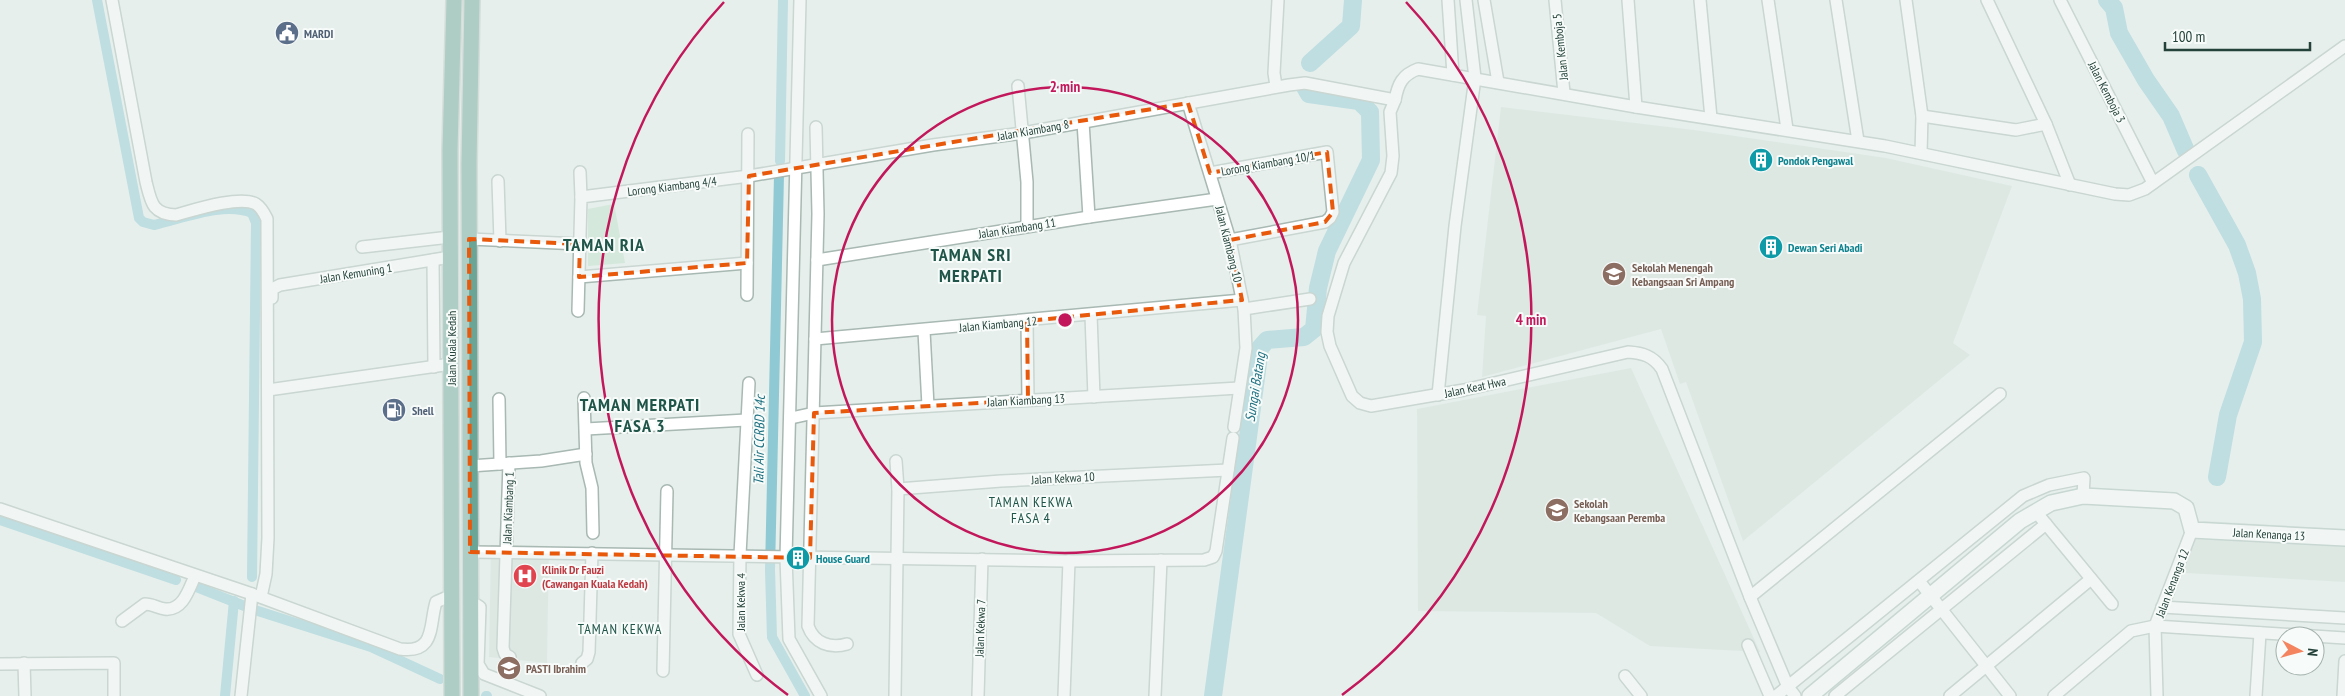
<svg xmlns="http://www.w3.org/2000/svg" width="2345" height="696" viewBox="0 0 2345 696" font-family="'PT Sans Narrow',sans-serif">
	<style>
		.built { fill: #d4dfda }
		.green { fill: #bfe0c8 }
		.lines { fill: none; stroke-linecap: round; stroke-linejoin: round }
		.canal { stroke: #8ec9d4; stroke-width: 10 }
		.river { stroke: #8ec9d4; stroke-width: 18 }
		.street-casing { stroke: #a8b8b2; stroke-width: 14 }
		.secondary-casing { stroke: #a4bbb3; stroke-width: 18 }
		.primary-casing { stroke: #c2cac8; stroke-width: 18 }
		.street { stroke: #fff; stroke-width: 11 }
		.secondary { stroke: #fff; stroke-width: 15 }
		.primary { stroke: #6aa596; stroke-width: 15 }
		.marked { fill: none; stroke: #e8590c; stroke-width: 4; stroke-dasharray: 10 6; stroke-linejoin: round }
		.ring { fill: none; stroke: #c2185b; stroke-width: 2.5 }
		.labels { text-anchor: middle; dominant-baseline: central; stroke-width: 4; stroke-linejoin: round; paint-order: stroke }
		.service-label { font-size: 12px; font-weight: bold; fill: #4e5e75; stroke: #f7fbf9; text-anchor: start }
		.street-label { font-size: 12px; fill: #24423a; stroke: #f7fbf9 }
		.culture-label { font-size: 12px; font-weight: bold; fill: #0d838f; stroke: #f7fbf9; text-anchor: start }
		.education-label { font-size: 12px; font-weight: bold; fill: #785e54; stroke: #f7fbf9; text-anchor: start }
		.health-label { font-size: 12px; font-weight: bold; fill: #be3a42; stroke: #f7fbf9; text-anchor: start }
		.water-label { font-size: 14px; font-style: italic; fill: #1c6f80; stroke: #f7fbf9 }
		.neighbourhood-label { font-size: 14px; letter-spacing: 1px; fill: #1f5548; stroke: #f7fbf9 }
		.district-label { font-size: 18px; font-weight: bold; letter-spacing: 1px; fill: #1f5548; stroke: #f7fbf9 }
		.centre { fill: #c2185b; stroke: #f7fbf9; stroke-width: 2.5 }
		.ring-label { font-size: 15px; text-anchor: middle; font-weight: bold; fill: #c2185b; stroke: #f7fbf9; stroke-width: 4; stroke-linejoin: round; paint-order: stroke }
	</style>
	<rect width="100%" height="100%" fill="#e6efeb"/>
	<g class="built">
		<path d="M1501 107 1694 130 1886 158 2012 186 1953 343 1970 355 1743 541 1686 382 1680 384 1661 329 1482 377 1486 316 1477 315Z"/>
		<path d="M1631 368 1760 652 1650 646 1596 613 1418 611 1417 409Z"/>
		<path d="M2204 521 2345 529V582L2169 572 2184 532Z"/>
		<path d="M491 545 549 546 547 663 489 657Z"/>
	</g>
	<path class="green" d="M614 204 625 263 588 266V209Z"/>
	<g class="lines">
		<g class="canal">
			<path d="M97 0 139 218 143 222 154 225C182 219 224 201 252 213L256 223 252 577"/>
			<path d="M780 161 783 0"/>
			<path d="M779 175 770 570 772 637 805 696"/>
			<path d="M0 520 176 580"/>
			<path d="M194 586 252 609 371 647 440 679"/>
			<path d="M225 696 234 601"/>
			<path d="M486 696H487"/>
		</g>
		<g class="river">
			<path d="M2107 0 2114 8 2119 33 2146 80 2171 116 2186 151"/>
			<path d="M1310 63 1351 26 1353 0"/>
			<path d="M2198 175 2237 245 2247 273 2252 299 2253 342 2228 415 2217 477"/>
			<path d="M1213 696 1260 348 1267 340 1304 337 1314 329 1318 288 1327 251 1371 160 1370 112 1359 101 1309 94 1305 87"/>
		</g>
		<g class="street-casing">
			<g id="street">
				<path d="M112 0 146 182C151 202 152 214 176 215 194 210 240 195 256 204 262 208 264 213 267 219L268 538 266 574 261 597"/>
				<path d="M800 0 786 558 789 639 821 696"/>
				<path d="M1448 0 1453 75"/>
				<path d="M1484 0 1498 82"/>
				<path d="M1555 0 1564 93"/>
				<path d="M1628 0 1636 107"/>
				<path d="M1700 0 1711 118"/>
				<path d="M1768 0 1787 129"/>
				<path d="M1836 0 1858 141"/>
				<path d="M1906 0 1922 116 1921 153"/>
				<path d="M1987 0 2046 124 2070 185"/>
				<path d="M2060 0 2153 183"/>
				<path d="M1018 86 1027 182V226"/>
				<path d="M1276 86 1274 73 1278 0"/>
				<path d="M1395 100C1398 84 1402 75 1418 69L1636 107 1885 146 2115 194 2129 195 2145 189 2345 46"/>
				<path d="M1188 103 1230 240 1244 309 1246 348 1234 427"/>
				<path d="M1922 116 2016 130 2046 124"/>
				<path d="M1083 122 1089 217"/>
				<path d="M816 127 818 214 808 626C814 643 830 649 847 644"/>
				<path d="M580 172 581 197"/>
				<path d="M1210 173 1327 152 1333 212 1330 218 1325 222 1230 240"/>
				<path d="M498 181 500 241"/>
				<path d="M469 239 580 244"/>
				<path d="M362 247 450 237"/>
				<path d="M433 260 434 367"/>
				<path d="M817 260 1089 217 1217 199"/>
				<path d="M579 277 747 263"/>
				<path d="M747 295 748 134"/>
				<path d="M272 298V289L280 285 450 257"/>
				<path d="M1244 309 1310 299"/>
				<path d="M578 311 581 197 749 176 933 145 1023 133 1289 85 1305 83 1395 100 1390 112 1393 156 1391 173 1344 263 1328 316 1327 332 1330 346 1352 396 1360 403 1371 406 1464 390 1628 352C1643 353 1653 356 1662 369L1750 597 1788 687 1795 696"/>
				<path d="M1091 315 1094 397"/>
				<path d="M1027 321 1028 400"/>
				<path d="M924 331 928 406"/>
				<path d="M815 339 1242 300"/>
				<path d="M749 383 740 555 739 634 757 675"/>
				<path d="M268 390 451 364"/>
				<path d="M1438 395 1455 226 1475 78 1466 0"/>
				<path d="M584 398 586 463 592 488 593 533"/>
				<path d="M499 399 500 464"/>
				<path d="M791 418 814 413 1239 388"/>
				<path d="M586 429 746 420"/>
				<path d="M509 463 503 648 505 654 510 657"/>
				<path d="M470 466 541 461 586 454"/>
				<path d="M898 489 1001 481 1228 470"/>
				<path d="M0 509 252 594 400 649C436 654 429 625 436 602L452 595"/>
				<path d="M2041 518 2112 604"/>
				<path d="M470 552 1065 561 1204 560 1213 557 1216 551 1233 438"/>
				<path d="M1919 581 2010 696"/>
				<path d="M1750 597 2000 394"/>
				<path d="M471 605H477L480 607 478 664 484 674 540 696"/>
				<path d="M2162 607 2345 618"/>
				<path d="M122 621 145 604C152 604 158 608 165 609 183 611 189 589 195 576"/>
				<path d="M1748 645 1770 696"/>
				<path d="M24 663 25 696"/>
				<path d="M582 663 587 659 589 652 592 553"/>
				<path d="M0 664 114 663V696"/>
				<path d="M663 671 667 491"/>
				<path d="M1625 676 1641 696"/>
				<path d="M241 696 252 594"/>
				<path d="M895 696 898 489 896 461"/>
				<path d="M978 696 982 559"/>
				<path d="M1064 696 1069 561"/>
				<path d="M1155 696 1161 560"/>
				<path d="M1776 696 2023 496 2049 485 2084 478 2083 496"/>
				<path d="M1835 696 2046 524"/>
				<path d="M1950 696 2091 579"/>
				<path d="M2054 696 2131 631 2155 626 2345 638"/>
				<path d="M2157 696 2155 626 2192 530"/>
				<path d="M2256 696 2260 633"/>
				<path d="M2343 696 2345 661"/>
			</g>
		</g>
		<g class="secondary-casing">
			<path id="secondary" d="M1810 696 2020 521 2051 503 2083 496 2174 501 2186 508 2192 530 2345 538"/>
		</g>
		<g class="primary-casing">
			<g id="primary">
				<path d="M452 696 450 150 454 0"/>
				<path d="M471 696 469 164 472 0"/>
			</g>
		</g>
		<use href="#street" class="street"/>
		<use href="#secondary" class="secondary"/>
		<use href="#primary" class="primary"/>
	</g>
	<path d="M0 0H2345V696H0ZM1188 103 1210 173 1327 152 1333 212 1325 222 1230 240 1242 300 1027 321 1028 400 814 413 810 558 470 552 469 239 580 244 579 277 747 263 749 176Z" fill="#e6efeb" fill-opacity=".55" fill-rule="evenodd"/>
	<path class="marked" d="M1188 103 1210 173 1327 152 1333 212 1325 222 1230 240 1242 300 1027 321 1028 400 814 413 810 558 470 552 469 239 580 244 579 277 747 263 749 176Z"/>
	<g class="ring">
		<circle cx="1065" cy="320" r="233"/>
		<path d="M788 695A466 466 0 0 1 724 2M1406 2A466 466 0 0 1 1342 695"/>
	</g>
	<defs>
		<g id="civic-disc" transform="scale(1.25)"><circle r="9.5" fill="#5c6f8a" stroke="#f7fbf9"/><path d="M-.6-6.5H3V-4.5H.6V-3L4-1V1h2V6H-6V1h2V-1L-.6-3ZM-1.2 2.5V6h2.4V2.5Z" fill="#fff"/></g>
		<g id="building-disc" transform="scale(1.25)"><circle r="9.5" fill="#0f9aa8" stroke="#f7fbf9"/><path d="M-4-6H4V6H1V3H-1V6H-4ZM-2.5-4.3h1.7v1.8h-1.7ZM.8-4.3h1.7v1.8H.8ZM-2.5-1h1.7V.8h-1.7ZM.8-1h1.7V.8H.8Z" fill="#fff"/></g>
		<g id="school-disc" transform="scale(1.25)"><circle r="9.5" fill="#8d6e63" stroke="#f7fbf9"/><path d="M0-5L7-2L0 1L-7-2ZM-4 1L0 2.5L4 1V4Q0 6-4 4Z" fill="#fff"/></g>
		<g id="fuel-disc" transform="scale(1.25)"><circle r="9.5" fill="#5c6f8a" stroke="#f7fbf9"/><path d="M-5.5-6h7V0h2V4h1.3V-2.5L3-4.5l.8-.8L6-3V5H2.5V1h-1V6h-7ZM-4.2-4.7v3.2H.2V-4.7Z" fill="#fff"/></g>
		<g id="hospital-disc" transform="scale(1.25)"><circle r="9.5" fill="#e0444e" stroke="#f7fbf9"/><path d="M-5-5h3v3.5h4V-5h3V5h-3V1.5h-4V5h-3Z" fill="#fff"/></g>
	</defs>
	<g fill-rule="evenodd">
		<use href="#civic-disc" x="287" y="33"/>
		<use href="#building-disc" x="1761" y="160"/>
		<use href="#building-disc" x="1771" y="247"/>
		<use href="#school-disc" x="1614" y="274"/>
		<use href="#fuel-disc" x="394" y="410"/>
		<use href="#school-disc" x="1557" y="510"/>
		<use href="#building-disc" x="798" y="558"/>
		<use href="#hospital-disc" x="525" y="576"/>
		<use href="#school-disc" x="509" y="668"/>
	</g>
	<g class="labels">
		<g class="service-label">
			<text x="304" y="33">MARDI</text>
			<text x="412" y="410">Shell</text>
		</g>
		<g class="street-label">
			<text transform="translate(1560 47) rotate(-96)">Jalan Kemboja 5</text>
			<text transform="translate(2107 92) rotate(63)">Jalan Kemboja 3</text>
			<text transform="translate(1033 130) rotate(-10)">Jalan Kiambang 8</text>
			<text transform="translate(1268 163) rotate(-10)">Lorong Kiambang 10/1</text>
			<text transform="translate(672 186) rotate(-7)">Lorong Kiambang 4/4</text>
			<text transform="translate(1017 228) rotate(-9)">Jalan Kiambang 11</text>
			<text transform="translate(1229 244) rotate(76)">Jalan Kiambang 10</text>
			<text transform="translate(356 273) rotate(-9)">Jalan Kemuning 1</text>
			<text transform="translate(998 324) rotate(-5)">Jalan Kiambang 12</text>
			<text transform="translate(451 348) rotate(-90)">Jalan Kuala Kedah</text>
			<text transform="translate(1475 387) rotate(-12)">Jalan Keat Hwa</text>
			<text transform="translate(1026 400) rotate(-3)">Jalan Kiambang 13</text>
			<text transform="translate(1063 478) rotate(-3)">Jalan Kekwa 10</text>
			<text transform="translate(508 508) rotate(-88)">Jalan Kiambang 1</text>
			<text transform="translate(2269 534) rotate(3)">Jalan Kenanga 13</text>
			<text transform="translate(2172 583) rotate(-69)">Jalan Kenanga 12</text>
			<text transform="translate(740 602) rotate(-90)">Jalan Kekwa 4</text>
			<text transform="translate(980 628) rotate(-88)">Jalan Kekwa 7</text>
		</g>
		<g class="culture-label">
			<text x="1778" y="160">Pondok Pengawal</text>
			<text x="1788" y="247">Dewan Seri Abadi</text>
			<text x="816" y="558">House Guard</text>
		</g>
		<g class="education-label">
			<text x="1632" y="267">Sekolah Menengah<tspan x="1632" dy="14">Kebangsaan Sri Ampang</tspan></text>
			<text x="1574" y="503">Sekolah<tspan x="1574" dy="14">Kebangsaan Peremba</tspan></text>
			<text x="526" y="668">PASTI Ibrahim</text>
		</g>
		<g class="health-label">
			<text x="542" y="569">Klinik Dr Fauzi<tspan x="542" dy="14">(Cawangan Kuala Kedah)</tspan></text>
		</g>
		<g class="water-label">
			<text transform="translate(1255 387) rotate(-81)">Sungai Batang</text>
			<text transform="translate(759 440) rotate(-89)">Tali Air CCRBD 14c</text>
		</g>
		<g class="neighbourhood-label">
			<text x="1031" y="502">TAMAN KEKWA<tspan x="1031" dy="16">FASA 4</tspan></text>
			<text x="620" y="629">TAMAN KEKWA</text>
		</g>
		<g class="district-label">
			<text x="604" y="244">TAMAN RIA</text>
			<text x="971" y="254">TAMAN SRI<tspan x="971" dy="21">MERPATI</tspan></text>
			<text x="640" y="404">TAMAN MERPATI<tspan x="640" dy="21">FASA 3</tspan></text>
		</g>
	</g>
	<circle cx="1065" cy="320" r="8" class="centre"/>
	<g class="ring-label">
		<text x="1065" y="92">2 min</text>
		<text x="1531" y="325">4 min</text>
	</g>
	<g transform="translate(2300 651) rotate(96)"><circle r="24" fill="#f7fbf9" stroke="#a3b1ad"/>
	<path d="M0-4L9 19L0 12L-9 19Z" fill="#f4845f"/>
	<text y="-8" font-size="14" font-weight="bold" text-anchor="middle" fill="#24423a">N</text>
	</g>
	<path d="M2165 42v8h145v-8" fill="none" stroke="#24423a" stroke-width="2.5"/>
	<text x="2172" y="42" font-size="15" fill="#24423a" stroke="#f7fbf9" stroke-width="4" paint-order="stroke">100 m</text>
</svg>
